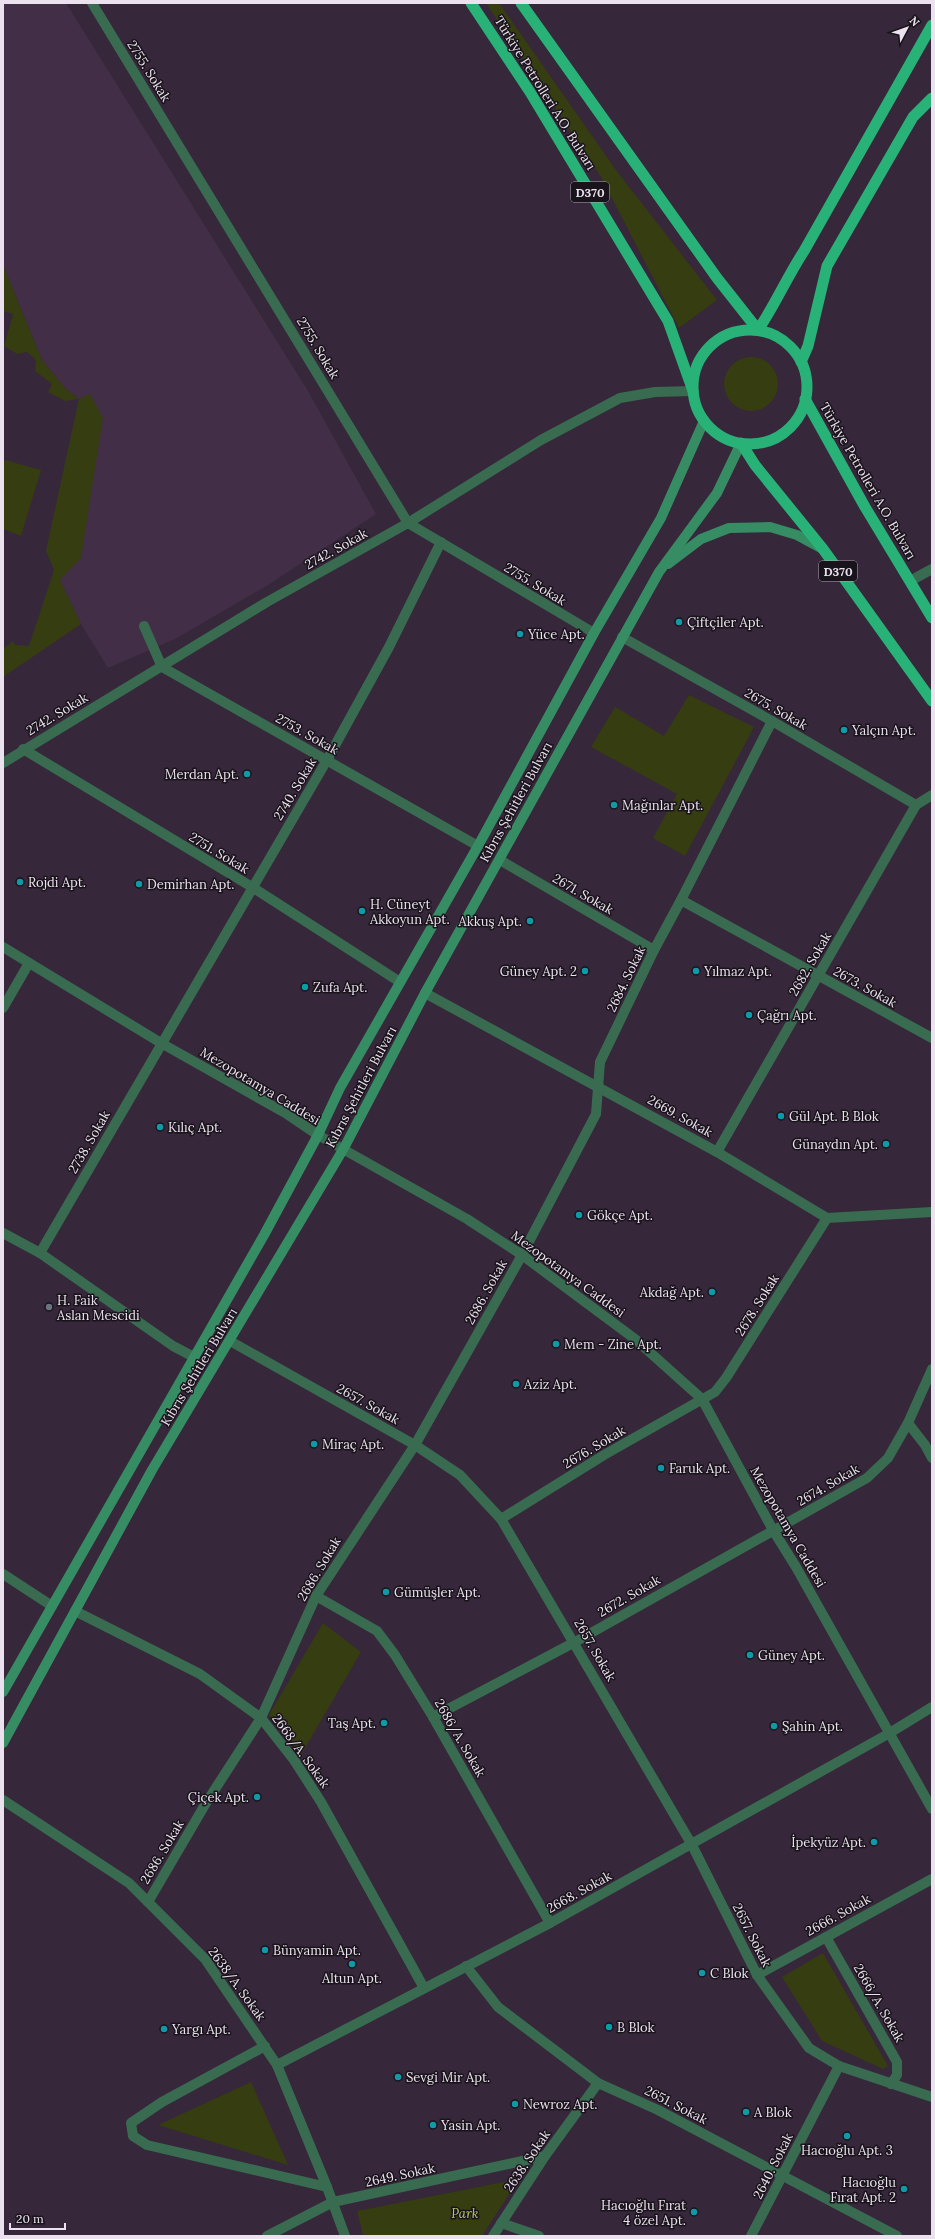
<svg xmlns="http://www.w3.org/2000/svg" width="935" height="2239" viewBox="0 0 935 2239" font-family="Lora,serif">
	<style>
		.built { fill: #422f47 }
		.green { fill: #353d11 }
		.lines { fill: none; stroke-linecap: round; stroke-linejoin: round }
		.minor { stroke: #396b50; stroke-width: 10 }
		.tertiary { stroke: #396b50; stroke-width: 10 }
		.secondary { stroke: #378d63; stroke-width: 10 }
		.trunk { stroke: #29b278; stroke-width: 11 }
		.culture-dot { fill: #0f9aa8; stroke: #19131b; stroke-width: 1.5 }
		.worship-dot { fill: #6b7280; stroke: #19131b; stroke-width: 1.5 }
		.labels { text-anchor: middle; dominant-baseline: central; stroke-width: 3; stroke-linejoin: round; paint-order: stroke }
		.shield { fill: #19131b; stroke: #ada4af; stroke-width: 1 }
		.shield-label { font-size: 12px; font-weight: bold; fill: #ece2ef }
		.street-label { font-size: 13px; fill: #ece2ef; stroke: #19131b }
		.poi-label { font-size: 13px; fill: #ece2ef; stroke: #19131b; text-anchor: start }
		.park-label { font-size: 13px; font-style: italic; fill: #b7cb69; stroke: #19131b }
	</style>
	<rect width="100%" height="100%" fill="#36273a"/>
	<path class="built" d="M3 3H66L308 391 376 514 268 585 175 639 108 668 81 624 46 551 79 399 65 388 42 360 3 265Z"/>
	<g class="green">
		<path d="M486 3H499L616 170 717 300 679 328 601 177Z"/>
		<path d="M3 265 42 360 65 388 79 399 90 394 103 418 81 558 60 580 81 624 3 677V649L13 641 15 645 29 646 54 570 46 551 79 399 65 401 48 392 52 384 35 371 36 360 27 352 17 354 4 346 13 314 3 311Z"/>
		<circle cx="751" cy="384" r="27"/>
		<path d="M5 460 41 470 21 536 3 529V467Z"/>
		<path d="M689 695 754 727 685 856 653 838 677 794 591 747 615 707 664 736Z"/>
		<path d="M323 1623 361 1652 301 1755 269 1715Z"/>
		<path d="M823 1953 888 2066 883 2069 822 2041 782 1977Z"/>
		<path d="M251 2082 288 2165 158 2125Z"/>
		<path d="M519 2179 482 2236H363L357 2211Z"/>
	</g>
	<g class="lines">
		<g class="minor">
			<path d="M92 3 408 523 594 633"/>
			<path d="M910 581 932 569"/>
			<path d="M144 626 162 667 478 846"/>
			<path d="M622 637 772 721 916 805"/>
			<path d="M23 749 252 887 400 982"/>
			<path d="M3 763 267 602 408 523 541 440 620 398 655 392 693 391"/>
			<path d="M500 860 654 950"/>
			<path d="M681 900 932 1038"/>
			<path d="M425 993 717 1152 827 1218 932 1212"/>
			<path d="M3 1008 29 963"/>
			<path d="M717 1152 916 805 932 795"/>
			<path d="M40 1253 327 760 389 647 441 542"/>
			<path d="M230 1341 415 1445 460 1475 501 1519 692 1845 757 1975 809 2048 839 2066 932 2097"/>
			<path d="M908 1423 925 1445 932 1458"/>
			<path d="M501 1519 604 1455 715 1392 726 1378 827 1218"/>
			<path d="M3 1574 52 1606"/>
			<path d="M316 1596 377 1631 395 1655 433 1717 550 1923"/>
			<path d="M75 1611 200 1674 261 1718 294 1760 321 1802 424 1988"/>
			<path d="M433 1717 575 1642 867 1478 888 1458 908 1423 932 1369"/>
			<path d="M3 1800 129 1883 205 1959 277 2065 327 2187 345 2236"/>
			<path d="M148 1902 206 1803 261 1718 316 1596 415 1445 522 1255 596 1114 600 1062 654 950 681 900 772 721"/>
			<path d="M826 1937 897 2062V2075L891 2084"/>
			<path d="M466 1966 498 2007 598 2083 658 2110 897 2236"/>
			<path d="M757 1975 932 1879"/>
			<path d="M265 2046 162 2102 131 2123 133 2136 147 2145 327 2187"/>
			<path d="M277 2065 550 1923 888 1734 932 1707"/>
			<path d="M501 2223 539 2236"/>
			<path d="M267 2236 333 2202 545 2156"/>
			<path d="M493 2236 545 2156 598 2083"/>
			<path d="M751 2236 839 2066"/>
		</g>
		<g class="tertiary">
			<path d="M3 947 161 1043 287 1114 318 1135 467 1219 522 1255 635 1339 702 1399 773 1530 796 1567 932 1809"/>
			<path d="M3 1233 40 1253 173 1346 194 1357"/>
		</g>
		<g class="secondary">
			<path d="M668 564 701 539 729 528 770 527 797 535 823 549"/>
			<path d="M3 1692 264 1235 318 1135 340 1088 478 846 594 633 661 518 704 421"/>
			<path d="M3 1743 152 1470 344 1148 425 993 659 572 717 493 741 443"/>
		</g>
		<g class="trunk">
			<path d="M471 3 530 92 668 321 693 391"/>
			<path d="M521 3 717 278 758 330C775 305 787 277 804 251L932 25"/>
			<circle cx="750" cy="387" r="57"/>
			<path d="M801 362 808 346 827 266 913 117 932 98"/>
			<path d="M805 399 865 507 932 618"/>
			<path d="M741 443 755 465 823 549 932 701"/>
		</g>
	</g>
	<g class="culture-dot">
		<circle cx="679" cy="622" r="4"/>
		<circle cx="520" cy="634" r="4"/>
		<circle cx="844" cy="730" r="4"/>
		<circle cx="247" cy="774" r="4"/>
		<circle cx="614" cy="805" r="4"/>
		<circle cx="20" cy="882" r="4"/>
		<circle cx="139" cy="884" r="4"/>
		<circle cx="362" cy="911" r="4"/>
		<circle cx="530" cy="921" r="4"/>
		<circle cx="585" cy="971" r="4"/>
		<circle cx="696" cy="971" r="4"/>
		<circle cx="305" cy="987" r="4"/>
		<circle cx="749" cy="1015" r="4"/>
		<circle cx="781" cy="1116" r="4"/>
		<circle cx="160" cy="1127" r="4"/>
		<circle cx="886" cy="1144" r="4"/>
		<circle cx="579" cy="1215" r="4"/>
		<circle cx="712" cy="1292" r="4"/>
		<circle cx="556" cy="1344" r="4"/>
		<circle cx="516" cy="1384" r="4"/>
		<circle cx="314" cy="1444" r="4"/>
		<circle cx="661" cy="1468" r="4"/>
		<circle cx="386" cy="1592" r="4"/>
		<circle cx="750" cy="1655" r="4"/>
		<circle cx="384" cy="1723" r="4"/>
		<circle cx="774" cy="1726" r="4"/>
		<circle cx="257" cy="1797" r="4"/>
		<circle cx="874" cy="1842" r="4"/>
		<circle cx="265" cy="1950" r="4"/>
		<circle cx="352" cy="1964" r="4"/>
		<circle cx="702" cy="1973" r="4"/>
		<circle cx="609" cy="2027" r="4"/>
		<circle cx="164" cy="2029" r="4"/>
		<circle cx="398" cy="2077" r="4"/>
		<circle cx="515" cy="2104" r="4"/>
		<circle cx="746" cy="2112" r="4"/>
		<circle cx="433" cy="2125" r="4"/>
		<circle cx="847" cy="2136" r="4"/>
		<circle cx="904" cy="2189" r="4"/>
		<circle cx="694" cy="2212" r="4"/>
	</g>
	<circle class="worship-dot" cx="49" cy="1307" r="4"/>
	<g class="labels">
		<g class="shield">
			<rect x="571" y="182" width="38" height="20" rx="3"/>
			<rect x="819" y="561" width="38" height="20" rx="3"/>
		</g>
		<g class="shield-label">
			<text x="590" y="192">D370</text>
			<text x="838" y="571">D370</text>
		</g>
		<g class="street-label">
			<text transform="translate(149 71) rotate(58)">2755. Sokak</text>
			<text transform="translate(545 93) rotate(58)">Türkiye Petrolleri A.O. Bulvarı</text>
			<text transform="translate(318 348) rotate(59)">2755. Sokak</text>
			<text transform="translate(868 481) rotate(60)">Türkiye Petrolleri A.O. Bulvarı</text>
			<text transform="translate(336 549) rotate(-29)">2742. Sokak</text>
			<text transform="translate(535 584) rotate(31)">2755. Sokak</text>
			<text transform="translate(776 709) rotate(30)">2675. Sokak</text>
			<text transform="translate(57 714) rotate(-31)">2742. Sokak</text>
			<text transform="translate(307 734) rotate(29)">2753. Sokak</text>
			<text transform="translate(295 789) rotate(-59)">2740. Sokak</text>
			<text transform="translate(516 802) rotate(-61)">Kıbrıs Şehitleri Bulvarı</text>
			<text transform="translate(219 853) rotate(31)">2751. Sokak</text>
			<text transform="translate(583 894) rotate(30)">2671. Sokak</text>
			<text transform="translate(810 964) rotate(-60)">2682. Sokak</text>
			<text transform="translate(626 979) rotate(-64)">2684. Sokak</text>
			<text transform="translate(865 987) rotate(29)">2673. Sokak</text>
			<text transform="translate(260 1086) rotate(31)">Mezopotamya Caddesi</text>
			<text transform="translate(361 1087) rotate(-62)">Kıbrıs Şehitleri Bulvarı</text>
			<text transform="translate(680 1116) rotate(29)">2669. Sokak</text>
			<text transform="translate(89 1142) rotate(-60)">2738. Sokak</text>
			<text transform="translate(568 1274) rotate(36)">Mezopotamya Caddesi</text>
			<text transform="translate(486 1292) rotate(-61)">2686. Sokak</text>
			<text transform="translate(757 1305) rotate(-58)">2678. Sokak</text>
			<text transform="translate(199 1367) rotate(-59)">Kıbrıs Şehitleri Bulvarı</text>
			<text transform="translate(368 1404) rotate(29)">2657. Sokak</text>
			<text transform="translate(594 1447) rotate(-31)">2676. Sokak</text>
			<text transform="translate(828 1485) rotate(-30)">2674. Sokak</text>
			<text transform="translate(788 1527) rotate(60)">Mezopotamya Caddesi</text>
			<text transform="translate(319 1569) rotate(-59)">2686. Sokak</text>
			<text transform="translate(629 1596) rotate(-30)">2672. Sokak</text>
			<text transform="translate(595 1650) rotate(60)">2657. Sokak</text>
			<text transform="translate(460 1738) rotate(60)">2686/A. Sokak</text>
			<text transform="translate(301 1751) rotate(54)">2668/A. Sokak</text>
			<text transform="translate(162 1852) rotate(-59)">2686. Sokak</text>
			<text transform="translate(579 1892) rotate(-29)">2668. Sokak</text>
			<text transform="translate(838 1915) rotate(-29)">2666. Sokak</text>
			<text transform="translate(752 1935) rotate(63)">2657. Sokak</text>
			<text transform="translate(237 1984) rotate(54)">2638/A. Sokak</text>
			<text transform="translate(879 2003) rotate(60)">2666/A. Sokak</text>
			<text transform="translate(676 2105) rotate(27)">2651. Sokak</text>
			<text transform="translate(527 2161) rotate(-56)">2638. Sokak</text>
			<text transform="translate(773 2166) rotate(-63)">2640. Sokak</text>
			<text transform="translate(400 2175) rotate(-12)">2649. Sokak</text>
		</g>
		<g class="poi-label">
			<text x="687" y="622">Çiftçiler Apt.</text>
			<text x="528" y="634">Yüce Apt.</text>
			<text x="852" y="730">Yalçın Apt.</text>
			<text x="239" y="774" text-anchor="end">Merdan Apt.</text>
			<text x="622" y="805">Mağınlar Apt.</text>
			<text x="28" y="882">Rojdi Apt.</text>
			<text x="147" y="884">Demirhan Apt.</text>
			<text x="370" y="904">H. Cüneyt<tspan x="370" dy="15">Akkoyun Apt.</tspan></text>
			<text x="522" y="921" text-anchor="end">Akkuş Apt.</text>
			<text x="577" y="971" text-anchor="end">Güney Apt. 2</text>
			<text x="704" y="971">Yılmaz Apt.</text>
			<text x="313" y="987">Zufa Apt.</text>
			<text x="757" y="1015">Çağrı Apt.</text>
			<text x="789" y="1116">Gül Apt. B Blok</text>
			<text x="168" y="1127">Kılıç Apt.</text>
			<text x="878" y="1144" text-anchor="end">Günaydın Apt.</text>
			<text x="587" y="1215">Gökçe Apt.</text>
			<text x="704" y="1292" text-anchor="end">Akdağ Apt.</text>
			<text x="57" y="1300">H. Faik<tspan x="57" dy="15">Aslan Mescidi</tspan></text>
			<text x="564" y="1344">Mem - Zine Apt.</text>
			<text x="524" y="1384">Aziz Apt.</text>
			<text x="322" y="1444">Miraç Apt.</text>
			<text x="669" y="1468">Faruk Apt.</text>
			<text x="394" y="1592">Gümüşler Apt.</text>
			<text x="758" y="1655">Güney Apt.</text>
			<text x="376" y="1723" text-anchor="end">Taş Apt.</text>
			<text x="782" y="1726">Şahin Apt.</text>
			<text x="249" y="1797" text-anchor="end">Çiçek Apt.</text>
			<text x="866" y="1842" text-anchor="end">İpekyüz Apt.</text>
			<text x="273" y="1950">Bünyamin Apt.</text>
			<text x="710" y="1973">C Blok</text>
			<text x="352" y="1978" text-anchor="middle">Altun Apt.</text>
			<text x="617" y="2027">B Blok</text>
			<text x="172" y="2029">Yargı Apt.</text>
			<text x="406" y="2077">Sevgi Mir Apt.</text>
			<text x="523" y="2104">Newroz Apt.</text>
			<text x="754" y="2112">A Blok</text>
			<text x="441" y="2125">Yasin Apt.</text>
			<text x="847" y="2150" text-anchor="middle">Hacıoğlu Apt. 3</text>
			<text x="896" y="2182" text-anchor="end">Hacıoğlu<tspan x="896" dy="15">Fırat Apt. 2</tspan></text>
			<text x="686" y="2205" text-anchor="end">Hacıoğlu Fırat<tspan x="686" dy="15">4 özel Apt.</tspan></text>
		</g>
		<g class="park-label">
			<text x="465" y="2213">Park</text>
		</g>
	</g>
	<rect width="935" height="2239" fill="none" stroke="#ece2ef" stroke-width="8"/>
	<g transform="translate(907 28) rotate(49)" stroke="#19131b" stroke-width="3" paint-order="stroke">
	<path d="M0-3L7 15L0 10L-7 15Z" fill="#ece2ef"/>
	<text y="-6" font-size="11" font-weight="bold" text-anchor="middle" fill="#ece2ef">N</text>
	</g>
	<path d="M10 2223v6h55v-6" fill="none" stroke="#ece2ef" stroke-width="2"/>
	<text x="16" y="2223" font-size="12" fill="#ece2ef" stroke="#19131b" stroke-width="3" paint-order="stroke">20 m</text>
</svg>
